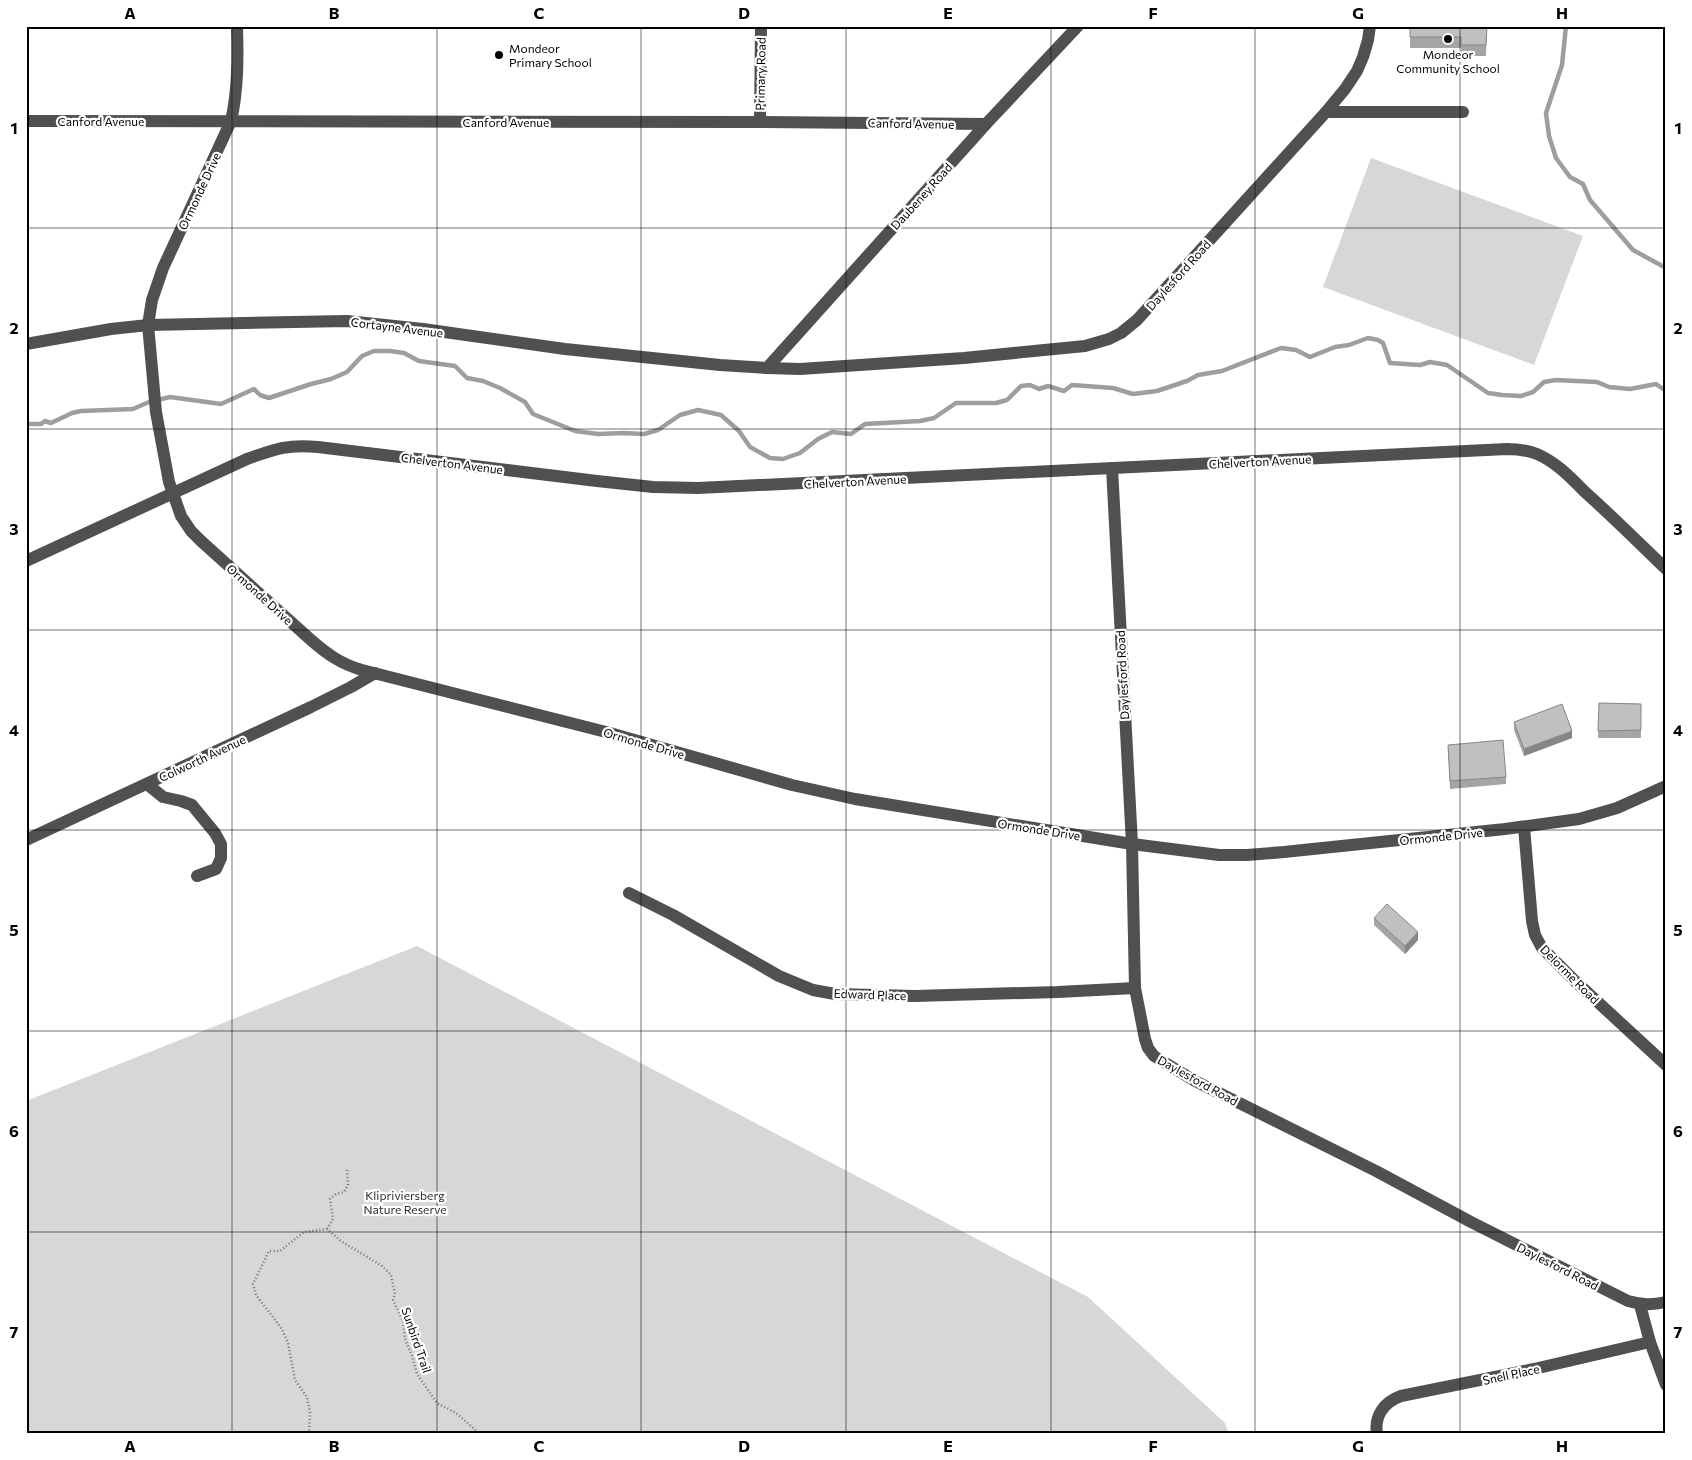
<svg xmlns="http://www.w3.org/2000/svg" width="1692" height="1460" viewBox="0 0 1692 1460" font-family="Commissioner,sans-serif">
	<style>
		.green { fill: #d7d7d7 }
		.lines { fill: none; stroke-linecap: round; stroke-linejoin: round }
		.stream { stroke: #9e9e9e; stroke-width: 4.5 }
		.path { stroke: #727272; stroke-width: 2.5; stroke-dasharray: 1 2.5; stroke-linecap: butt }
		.minor { stroke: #505050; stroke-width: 12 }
		.wall { fill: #a5a5a5 }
		.shaded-wall { fill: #868686 }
		.building { fill: #c0c0c0; stroke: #868686 }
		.grid { fill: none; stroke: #000; stroke-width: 1; stroke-opacity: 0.55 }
		.poi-dot { fill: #000; stroke: #fff; stroke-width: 2 }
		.labels { text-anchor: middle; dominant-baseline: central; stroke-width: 4.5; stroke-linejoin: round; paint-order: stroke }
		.poi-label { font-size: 12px; fill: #000; stroke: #fff; text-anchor: start }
		.street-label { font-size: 12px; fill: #000; stroke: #fff }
		.park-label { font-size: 12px; fill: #2e2e2e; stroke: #fff }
		.neatline { fill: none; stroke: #000; stroke-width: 2 }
		.grid-label { font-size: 16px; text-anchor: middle; font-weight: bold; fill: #000 }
	</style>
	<rect width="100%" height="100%" fill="#fff"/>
	<g class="green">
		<path d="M1371 158 1583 236 1534 365 1323 287Z"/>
		<path d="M417 946 1088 1297 1225 1423 1229 1434H26V1101Z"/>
	</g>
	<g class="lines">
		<g class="stream">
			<path d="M1566 26 1562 65 1546 113 1549 136 1556 158 1570 177 1583 184 1590 200 1633 250 1666 268"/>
			<path d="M26 424H41L45 421 51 423 72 413 81 411 133 409 149 402 170 397 221 404 254 389 260 395 269 398 311 384 331 379 347 372 362 356 374 351H390L404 353 419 361 455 366 467 378 483 381 500 388 525 402 533 414 575 431 598 434 624 433 644 434 658 430 680 415 698 410 721 415 739 431 750 447 770 458 783 459 800 453 818 439 832 432 851 434 865 424 920 421 934 418 956 403H996L1007 400 1021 386 1030 385 1039 389 1048 386 1064 391 1072 385 1113 388 1133 394 1157 391 1187 381 1198 375 1222 371 1281 348 1296 350 1310 357 1335 347 1349 345 1368 338 1378 340 1383 343 1390 363 1420 365 1430 362 1447 365 1488 393 1502 395 1521 396 1533 392 1544 382 1556 380 1597 382 1609 387 1630 389 1656 384 1666 391"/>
		</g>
		<g class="path">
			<path d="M327 1229 333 1219 330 1199 336 1194 344 1192 348 1185 347 1168"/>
			<path d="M309 1434 310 1413 307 1397 295 1380 288 1343 282 1329 256 1295 253 1284 269 1251H280L304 1232 327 1229 341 1241 382 1266 391 1275 395 1294 393 1300 403 1321 405 1339 412 1356 417 1374 437 1403 456 1413 480 1434"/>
		</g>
		<g class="minor">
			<path d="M237 26C238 58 238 90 231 121L163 268 152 300 148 325 156 412 169 482 181 516 191 531 201 541 311 640C327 654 341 664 362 670L610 733 792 785 855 799 1132 844 1219 855H1247L1284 852 1505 829 1579 819 1617 808 1666 786"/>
			<path d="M1326 112H1463"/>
			<path d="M26 121 760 122 986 124"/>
			<path d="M760 122 761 26"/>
			<path d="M26 344 111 329 148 325 347 321 423 329 565 349 720 365 767 368 800 369 964 358 1085 346 1109 339 1121 333 1137 320 1326 112 1345 89 1357 71 1363 57 1368 40 1370 26"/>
			<path d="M767 368 986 124 1078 26"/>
			<path d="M1112 468 1132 844 1135 988 1145 1039 1148 1048 1154 1056 1195 1081 1376 1171 1471 1222 1628 1301C1642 1305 1652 1305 1666 1302"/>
			<path d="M26 561 247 459C275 449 287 444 318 447L597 481 653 487 698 488 1507 449C1517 449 1527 450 1537 454 1556 462 1571 478 1585 492 1613 517 1639 543 1666 569"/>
			<path d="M147 784 163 797 181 801 192 805 215 833 221 844V858L216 869 197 876"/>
			<path d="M1524 827 1532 921 1535 935 1542 948 1575 981 1666 1065"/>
			<path d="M26 840 311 707 351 687 375 673"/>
			<path d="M629 893 673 915 779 976 813 990 835 994 915 996 1058 992 1135 988"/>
			<path d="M1640 1305 1650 1342 1666 1385"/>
			<path d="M1377 1434C1374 1416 1384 1402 1401 1396L1534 1369 1650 1342"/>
		</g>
	</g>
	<g class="wall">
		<path d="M1410 26H1487L1486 56H1461V48H1410Z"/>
		<path d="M1599 703 1641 704V738H1598Z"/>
		<path d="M1514 722 1572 738 1524 756 1514 730Z"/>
		<path d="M1448 745 1506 777V784L1450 789Z"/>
		<path d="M1374 918 1418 940 1405 954 1374 925Z"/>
	</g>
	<g class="shaded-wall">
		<path d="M1572 731V738L1524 756V749Z"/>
		<path d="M1418 932V940L1405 954V946Z"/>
	</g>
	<g class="building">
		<path d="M1410 26H1487L1486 45H1461V37H1410Z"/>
		<path d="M1599 703 1641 704V730L1598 731Z"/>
		<path d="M1562 704 1572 731 1524 749 1514 722Z"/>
		<path d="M1503 740 1506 777 1450 781 1448 745Z"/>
		<path d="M1387 904 1418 932 1405 946 1374 918Z"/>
	</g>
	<path class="grid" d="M232 26V1434M437 26V1434M641 26V1434M846 26V1434M1051 26V1434M1255 26V1434M1460 26V1434M26 228H1666M26 429H1666M26 630H1666M26 830H1666M26 1031H1666M26 1232H1666"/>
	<g class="poi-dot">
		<circle cx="1448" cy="39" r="5"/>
		<circle cx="499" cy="55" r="5"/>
	</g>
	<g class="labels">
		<g class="poi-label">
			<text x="509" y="48">Mondeor<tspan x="509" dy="14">Primary School</tspan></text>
			<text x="1448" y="54" text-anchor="middle">Mondeor<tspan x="1448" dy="14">Community School</tspan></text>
		</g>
		<g class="street-label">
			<text transform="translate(760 74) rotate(-89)">Primary Road</text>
			<text x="101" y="121">Canford Avenue</text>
			<text x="506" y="122">Canford Avenue</text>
			<text transform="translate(911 123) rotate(1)">Canford Avenue</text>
			<text transform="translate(199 191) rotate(-65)">Ormonde Drive</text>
			<text transform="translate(921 196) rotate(-48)">Daubeney Road</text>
			<text transform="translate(1178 275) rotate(-48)">Daylesford Road</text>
			<text transform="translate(397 327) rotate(7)">Cortayne Avenue</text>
			<text transform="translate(1260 461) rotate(-3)">Chelverton Avenue</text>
			<text transform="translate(452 463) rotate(7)">Chelverton Avenue</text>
			<text transform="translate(855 481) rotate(-3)">Chelverton Avenue</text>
			<text transform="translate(260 594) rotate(42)">Ormonde Drive</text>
			<text transform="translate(1122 675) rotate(-93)">Daylesford Road</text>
			<text transform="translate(644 743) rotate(16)">Ormonde Drive</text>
			<text transform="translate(202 758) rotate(-25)">Colworth Avenue</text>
			<text transform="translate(1039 829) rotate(9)">Ormonde Drive</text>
			<text transform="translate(1441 836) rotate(-6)">Ormonde Drive</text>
			<text transform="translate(1570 974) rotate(45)">Delorme Road</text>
			<text transform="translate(870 994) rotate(2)">Edward Place</text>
			<text transform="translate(1198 1080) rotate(29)">Daylesford Road</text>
			<text transform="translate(1558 1266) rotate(27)">Daylesford Road</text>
			<text transform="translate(417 1340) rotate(71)">Sunbird Trail</text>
			<text transform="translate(1511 1374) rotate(-12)">Snell Place</text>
		</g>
		<g class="park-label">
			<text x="405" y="1195">Klipriviersberg<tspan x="405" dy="14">Nature Reserve</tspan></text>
		</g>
	</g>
	<rect width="1692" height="1460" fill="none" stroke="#ffffff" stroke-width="55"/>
	<rect x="28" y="28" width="1636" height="1404" class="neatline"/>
	<g class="grid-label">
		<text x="130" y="19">A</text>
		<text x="334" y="19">B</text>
		<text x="539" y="19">C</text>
		<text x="744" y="19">D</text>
		<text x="948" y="19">E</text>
		<text x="1153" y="19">F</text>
		<text x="1358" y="19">G</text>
		<text x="1562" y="19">H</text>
		<text x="14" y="134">1</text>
		<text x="1678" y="134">1</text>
		<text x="14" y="334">2</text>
		<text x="1678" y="334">2</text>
		<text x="14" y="535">3</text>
		<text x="1678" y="535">3</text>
		<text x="14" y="736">4</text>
		<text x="1678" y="736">4</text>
		<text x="14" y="936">5</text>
		<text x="1678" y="936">5</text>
		<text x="14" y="1137">6</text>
		<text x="1678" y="1137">6</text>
		<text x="14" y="1338">7</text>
		<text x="1678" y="1338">7</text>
		<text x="130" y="1452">A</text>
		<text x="334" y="1452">B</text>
		<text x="539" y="1452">C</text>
		<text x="744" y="1452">D</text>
		<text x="948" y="1452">E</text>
		<text x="1153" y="1452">F</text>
		<text x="1358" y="1452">G</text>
		<text x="1562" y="1452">H</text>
	</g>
</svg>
